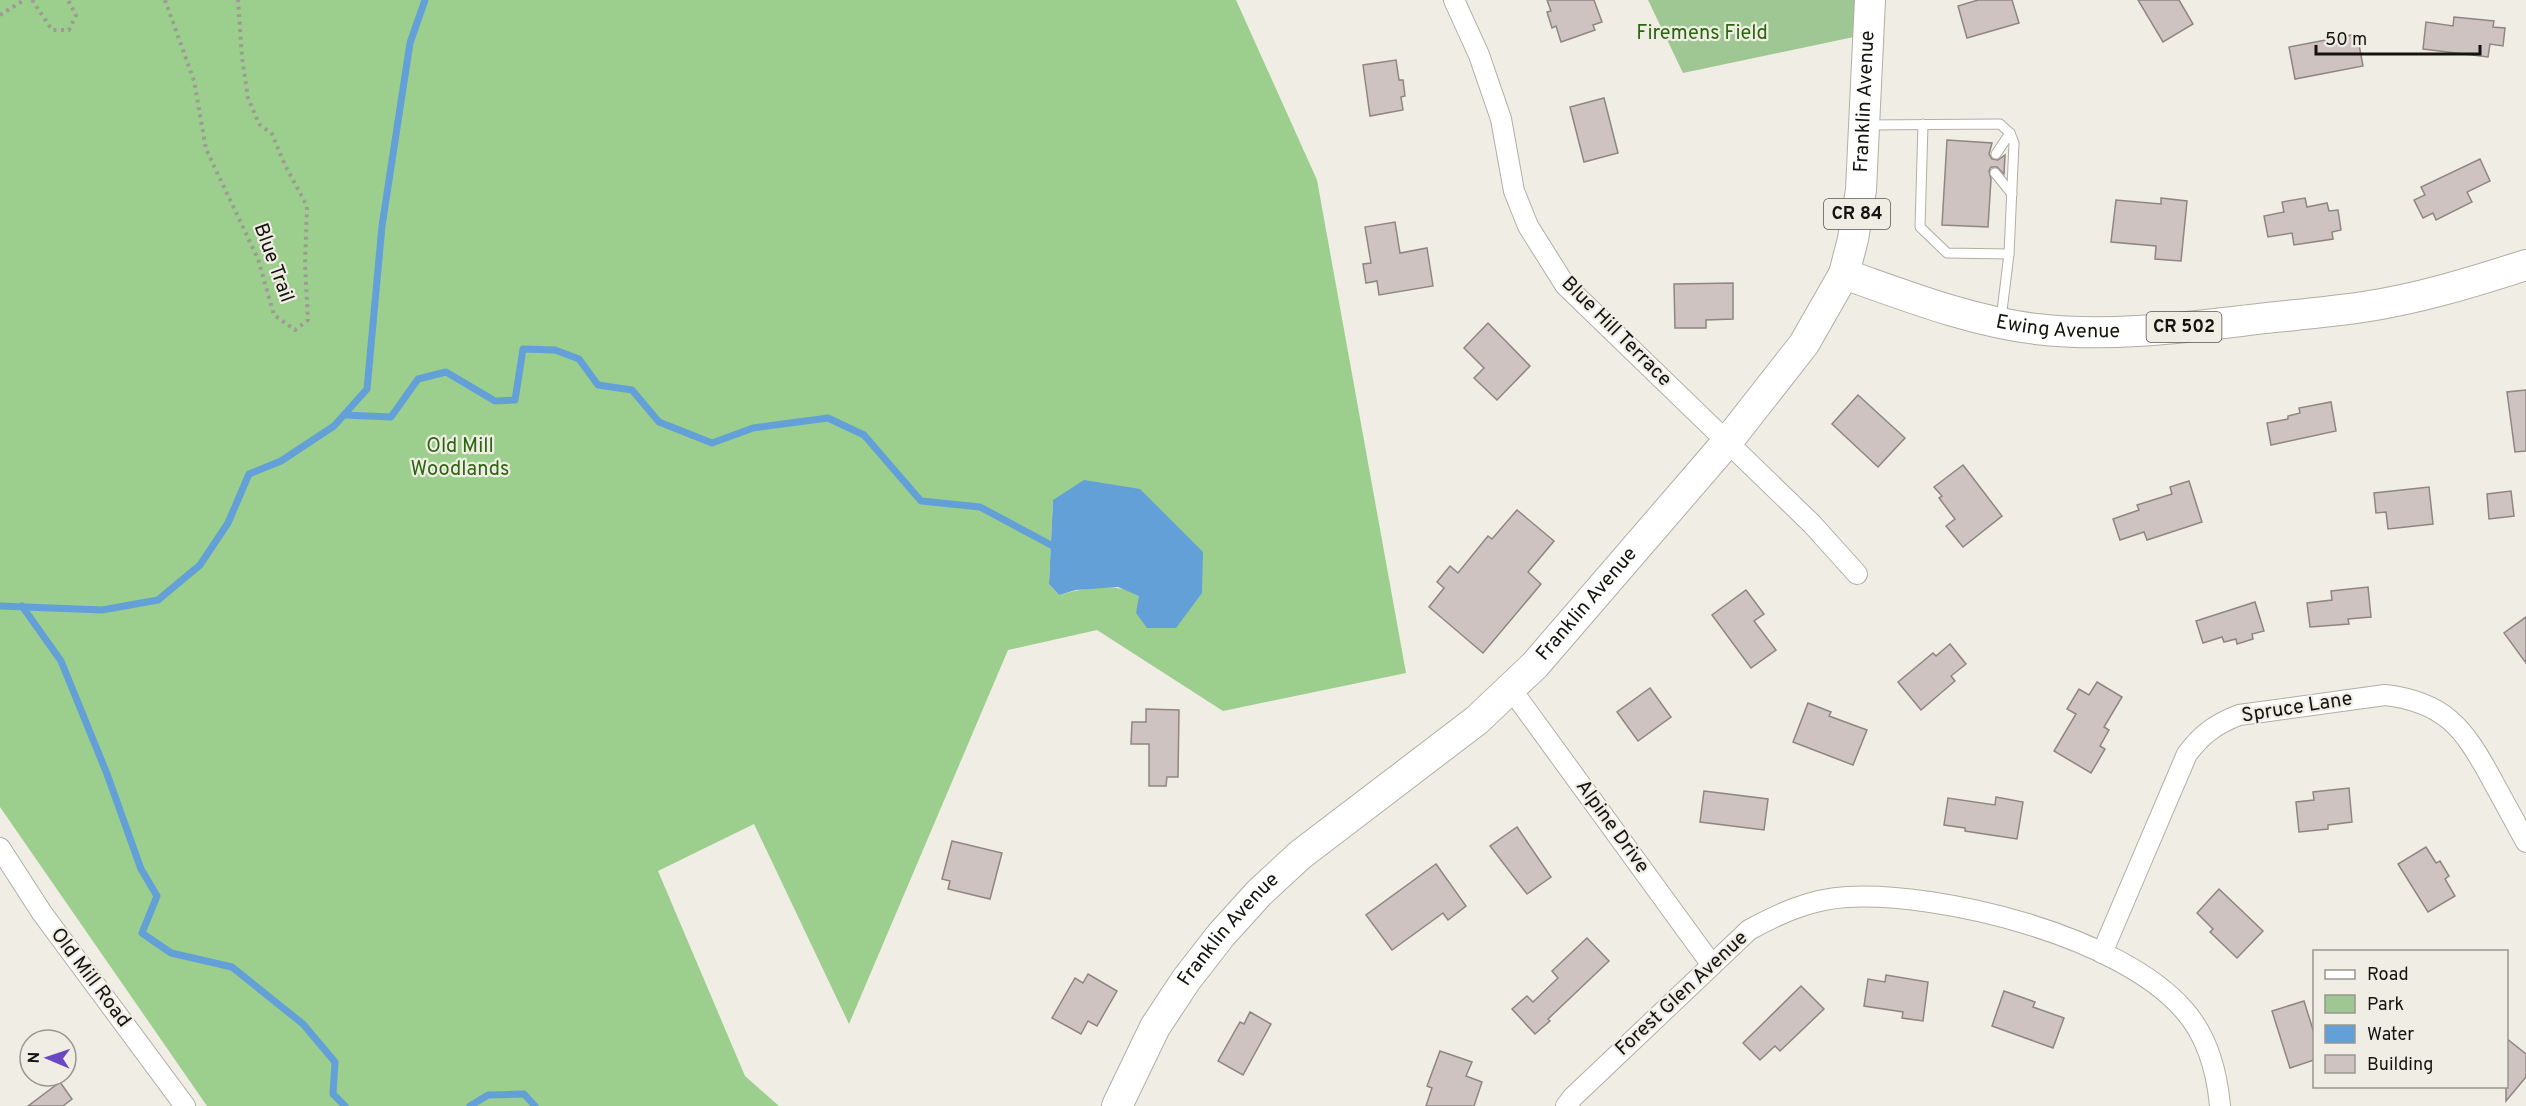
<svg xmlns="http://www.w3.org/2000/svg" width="2526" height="1106" viewBox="0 0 2526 1106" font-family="Overpass,sans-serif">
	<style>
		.green { fill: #9fc793 }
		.forest { fill: #9cce8d; fill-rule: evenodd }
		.water { fill: #64a0d8 }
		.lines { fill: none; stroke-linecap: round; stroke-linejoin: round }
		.stream { stroke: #64a0d8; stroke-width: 7 }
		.building { fill: #cec3c0; stroke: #8f8582; stroke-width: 1.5 }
		.lane-casing { stroke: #b1aea5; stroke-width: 11 }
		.street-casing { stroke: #b1aea5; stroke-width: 22 }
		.primary-casing { stroke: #b1aea5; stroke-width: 32 }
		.path { stroke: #9d9b94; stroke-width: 4; stroke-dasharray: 3 4.5; stroke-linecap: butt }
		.lane { stroke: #fff; stroke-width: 9 }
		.street { stroke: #fff; stroke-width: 20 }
		.primary { stroke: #fff; stroke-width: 30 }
		.labels { text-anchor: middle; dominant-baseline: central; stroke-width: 4.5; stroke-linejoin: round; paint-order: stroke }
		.shield { fill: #f0ede4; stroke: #565450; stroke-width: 1.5 }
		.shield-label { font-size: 18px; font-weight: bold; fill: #141310 }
		.park-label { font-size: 20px; fill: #29670e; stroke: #f0ede4 }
		.street-label { font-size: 20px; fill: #141310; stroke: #f0ede4 }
	</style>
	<rect width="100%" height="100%" fill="#f0ede4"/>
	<path class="green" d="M1648 0H1870L1868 34 1683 73Z"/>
	<path class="forest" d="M0 0H1236L1317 180 1406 673 1223 711 1097 630 1008 650 849 1024 754 824 658 871 745 1076 779 1106H207L0 807ZM1053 500 1176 628C1165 618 1153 606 1141 597 1119 581 1084 588 1059 595L1049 584Z"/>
	<path class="water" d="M1084 480 1140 489 1203 552 1202 593 1176 628H1147L1136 613 1139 596 1118 587 1076 590 1059 595 1049 584 1053 500Z"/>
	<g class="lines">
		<g class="stream">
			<path d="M344 415 391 417 418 379 446 372 495 401 515 400 523 349 555 350 579 359 598 385 632 390 659 422 712 443 753 428 828 418 864 435 921 501 980 507 1051 545"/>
			<path d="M0 606 102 610 158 600 200 565 228 523 249 474 281 461 334 426 367 389 382 226 410 43 425 0"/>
			<path d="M22 606 61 661 107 774 141 869 157 896 142 933 171 953 232 967 303 1024 335 1062 333 1094 345 1106"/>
			<path d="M470 1106 488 1095 524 1094 535 1106"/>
		</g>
	</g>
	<g class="building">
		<path d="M1547 0H1594L1602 22 1593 25 1595 30 1561 42 1556 26 1552 28 1547 12 1551 11Z"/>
		<path d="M1978 0H2012L2019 23 1967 38 1958 6Z"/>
		<path d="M2138 0H2179L2193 24 2163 42Z"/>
		<path d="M2454 17 2494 21 2493 27 2505 28 2503 46 2490 44 2488 57 2423 49 2426 22 2453 26Z"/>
		<path d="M2357 34 2363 66 2295 79 2289 47Z"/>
		<path d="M1396 60 1399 80H1403L1405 96 1401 97 1403 110 1370 116 1363 65Z"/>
		<path d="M1604 98 1618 153 1584 162 1570 107Z"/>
		<path d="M1947 140 1992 143 1989 154 1992 159 1998 160 2005 155 2004 174 1997 167H1991L1989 171 1991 179 1988 227 1942 225Z"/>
		<path d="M2480 159 2490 181 2467 192 2472 202 2436 220 2433 213 2423 218 2414 200 2425 195 2421 187Z"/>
		<path d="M2161 198 2187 201 2181 261 2155 259 2156 246 2111 242 2116 200 2161 204Z"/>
		<path d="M2305 198 2307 207 2327 203 2329 211 2338 210 2341 230 2332 232 2333 239 2294 245 2292 233 2268 237 2264 216 2284 212 2282 202Z"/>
		<path d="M1395 222 1400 253 1427 248 1433 286 1379 295 1377 281 1366 283 1363 264 1371 263 1365 227Z"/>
		<path d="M1733 283V319L1706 320V328H1675L1674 284Z"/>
		<path d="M1488 323 1530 366 1497 400 1474 378 1484 368 1464 348Z"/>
		<path d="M2526 390V451L2515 452 2507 392Z"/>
		<path d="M1858 395 1905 438 1878 467 1832 424Z"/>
		<path d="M2331 402 2336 431 2271 445 2267 423 2288 419V416L2300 413 2299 408Z"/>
		<path d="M1963 465 2002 516 1963 547 1946 526 1955 519 1939 498 1942 496 1934 487Z"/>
		<path d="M2189 481 2202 522 2147 540 2144 532 2120 540 2113 519 2139 510 2137 505 2172 494 2170 487Z"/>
		<path d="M2429 487 2433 524 2388 529 2386 512 2376 513 2374 493Z"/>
		<path d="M2511 491 2514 516 2489 519 2487 494Z"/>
		<path d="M1517 510 1554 541 1528 572 1541 584 1483 653 1429 607 1444 588 1437 582 1450 566 1458 573 1488 536 1492 539Z"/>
		<path d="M2368 587 2371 617 2348 619 2349 624 2310 627 2307 603 2332 600 2331 591Z"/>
		<path d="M1746 590 1764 614 1754 621 1776 650 1751 668 1712 615Z"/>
		<path d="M2255 602 2264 631 2252 634 2253 639 2237 644 2236 639 2224 642 2222 637 2203 643 2196 621Z"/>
		<path d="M2526 617V663L2504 633Z"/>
		<path d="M1950 644 1966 664 1951 676 1955 681 1921 710 1898 682 1933 653 1936 656Z"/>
		<path d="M2097 682 2122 697 2104 727 2109 730 2100 746 2105 749 2091 773 2054 751 2076 714 2067 709 2079 689 2089 695Z"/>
		<path d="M1650 688 1671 717 1638 741 1617 712Z"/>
		<path d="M1808 703 1831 712 1829 716 1867 730 1853 765 1793 742Z"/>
		<path d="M1146 709 1179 710 1178 777H1167L1166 786H1149V744H1131L1132 722H1146Z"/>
		<path d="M2349 788 2352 822 2328 825V829L2299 832 2296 802 2314 800 2313 792Z"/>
		<path d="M1704 791 1768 799 1764 830 1700 822Z"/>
		<path d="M1996 797 2023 802 2017 839 1965 831V828L1944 825 1948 798 1995 805Z"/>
		<path d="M1517 827 1551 877 1527 894 1490 846Z"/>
		<path d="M952 841 1002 853 990 899 948 889 950 881 942 879Z"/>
		<path d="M2426 847 2436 863 2440 861 2449 876 2445 879 2455 896 2428 912 2398 864Z"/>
		<path d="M1436 864 1466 906 1448 920 1443 913 1392 950 1366 915Z"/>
		<path d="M2219 889 2263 931 2237 958 2210 932 2213 929 2197 913Z"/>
		<path d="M1587 938 1609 961 1548 1019 1550 1021 1535 1034 1512 1009 1527 996 1533 1002 1558 978 1552 971Z"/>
		<path d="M1088 974 1117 991 1097 1026 1088 1021 1081 1034 1052 1018 1075 978 1083 983Z"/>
		<path d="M1886 975 1928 982 1923 1021 1902 1018 1903 1012 1864 1006 1868 979 1885 982Z"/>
		<path d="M1801 986 1824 1009 1780 1051 1775 1046 1760 1060 1743 1043Z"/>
		<path d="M2004 991 2035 1002 2033 1007 2064 1018 2053 1048 1992 1026Z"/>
		<path d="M2304 1001 2314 1033V1060L2290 1068 2272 1011Z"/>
		<path d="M1250 1012 1271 1024 1243 1075 1218 1061 1240 1022 1244 1024Z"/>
		<path d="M2506 1038 2526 1054V1077L2506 1101Z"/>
		<path d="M1440 1051 1472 1062 1466 1076 1482 1082 1474 1106H1426L1432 1088 1427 1086Z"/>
		<path d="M60 1082 72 1099 63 1106H28Z"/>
	</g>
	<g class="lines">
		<g class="lane-casing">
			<g id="lane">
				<path d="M1923 124 1920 227 1947 253 2009 254"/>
				<path d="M1867 125 2000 124 2010 133 2014 143 2009 254 2001 319"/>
				<path d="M1996 154 2010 133"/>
				<path d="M1995 173 2012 194"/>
			</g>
		</g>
		<g class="street-casing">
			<g id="street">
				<path d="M1454 0 1479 55 1501 119 1514 191 1528 226 1565 285 1812 524 1857 574"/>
				<path d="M1511 689 1712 965"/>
				<path d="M0 848 42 913 185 1106"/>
				<path d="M2102 953 2187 754C2202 734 2216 724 2239 715L2385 695C2444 702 2463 727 2490 776 2502 798 2514 820 2526 842"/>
				<path d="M1566 1106 1573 1097 1749 930C1780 913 1811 899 1847 897 1942 892 2120 936 2184 1010 2207 1036 2217 1072 2220 1106"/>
			</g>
		</g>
		<g class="primary-casing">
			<g id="primary">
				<path id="s1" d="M1844 274C1907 296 1970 321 2036 329 2105 337 2172 329 2241 321 2281 316 2322 313 2363 307 2418 299 2473 282 2526 265"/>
				<path id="s2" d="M1117 1106 1155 1027 1186 980 1221 935 1259 893 1300 855 1477 720 1535 665 1728 441 1804 344 1844 274 1853 239 1861 190 1870 0"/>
			</g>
		</g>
		<g class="path">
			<path d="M32 0 52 30H69L76 15 68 0"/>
			<path d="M165 0 194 81 206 149 258 259 274 315 295 330 308 320 305 264 307 206 285 165 272 134 259 124 248 98 242 57 238 0"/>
			<path d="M0 15 24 0"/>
		</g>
		<use href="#lane" class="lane"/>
		<use href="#street" class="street"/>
		<use href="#primary" class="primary"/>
	</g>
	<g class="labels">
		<g class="shield">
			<rect x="1824" y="199" width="66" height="30" rx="4.5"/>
			<rect x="2146.5" y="312" width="75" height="30" rx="4.5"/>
		</g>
		<g class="shield-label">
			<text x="1857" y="214">CR 84</text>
			<text x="2184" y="327">CR 502</text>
		</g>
		<g class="park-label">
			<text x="1702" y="34">Firemens Field</text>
			<text x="460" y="447">Old Mill<tspan x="460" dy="23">Woodlands</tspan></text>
		</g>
		<g class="street-label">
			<text stroke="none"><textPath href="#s2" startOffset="1290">Franklin Avenue</textPath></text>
			<text transform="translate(273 263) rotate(70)">Blue Trail</text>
			<text stroke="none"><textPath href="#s1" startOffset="222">Ewing Avenue</textPath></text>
			<text transform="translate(1616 332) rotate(45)">Blue Hill Terrace</text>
			<text stroke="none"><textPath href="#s2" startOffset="696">Franklin Avenue</textPath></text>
			<text transform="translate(2297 708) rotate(-9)">Spruce Lane</text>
			<text transform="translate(1612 827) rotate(54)">Alpine Drive</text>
			<text stroke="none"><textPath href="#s2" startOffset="210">Franklin Avenue</textPath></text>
			<text transform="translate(90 978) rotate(53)">Old Mill Road</text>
			<text transform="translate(1682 994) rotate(-43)">Forest Glen Avenue</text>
		</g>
	</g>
	<rect x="2313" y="950" width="195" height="138" fill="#f0ede4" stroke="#98968f" stroke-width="1.5"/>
	<rect x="2325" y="970" width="30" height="9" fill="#ffffff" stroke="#98968f" stroke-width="1.5"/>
	<text x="2367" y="980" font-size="18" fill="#141310">Road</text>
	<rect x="2325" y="995" width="30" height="18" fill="#9fc793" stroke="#98968f" stroke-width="1.5"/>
	<text x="2367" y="1010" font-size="18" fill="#141310">Park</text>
	<rect x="2325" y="1025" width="30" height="18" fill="#64a0d8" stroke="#98968f" stroke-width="1.5"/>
	<text x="2367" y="1040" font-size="18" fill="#141310">Water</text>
	<rect x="2325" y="1055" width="30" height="18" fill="#cec3c0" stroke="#98968f" stroke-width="1.5"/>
	<text x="2367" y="1070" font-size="18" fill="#141310">Building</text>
	<g transform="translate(48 1058) rotate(272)"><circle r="28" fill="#f0ede4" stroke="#98968f" stroke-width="1.5"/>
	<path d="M0-4.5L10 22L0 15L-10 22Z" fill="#6948c1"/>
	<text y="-9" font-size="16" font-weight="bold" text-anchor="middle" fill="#141310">N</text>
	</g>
	<path d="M2316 45v9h164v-9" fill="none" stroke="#141310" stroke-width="3"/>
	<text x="2325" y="45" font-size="18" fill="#141310" stroke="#f0ede4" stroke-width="4.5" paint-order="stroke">50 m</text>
</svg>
